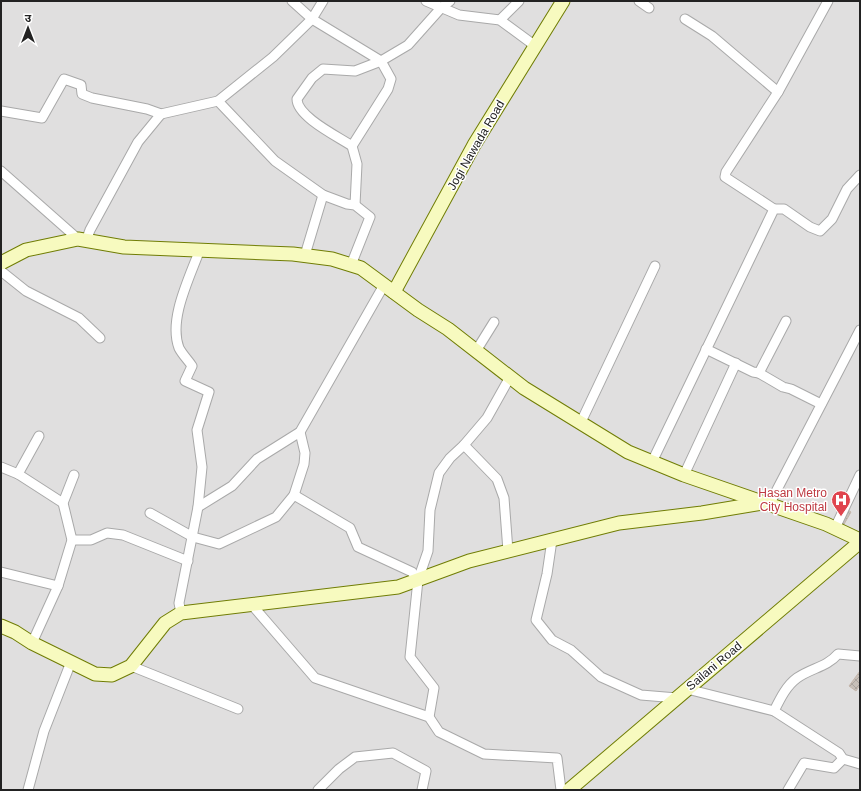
<svg xmlns="http://www.w3.org/2000/svg" width="861" height="791" viewBox="0 0 861 791" font-family="Arial,'Noto Sans Devanagari',sans-serif">
	<style>
		.residential { fill: #e0dfdf }
		.building { fill: url(#building-cross-hatch); stroke: #c4b6ab }
		.lines { fill: none; stroke-linecap: round; stroke-linejoin: round }
		.street-casing { stroke: #a9a9a9; stroke-width: 11 }
		.secondary-casing { stroke: #707d05; stroke-width: 15 }
		.street { stroke: #fff; stroke-width: 9 }
		.secondary { stroke: #f7fabf; stroke-width: 13 }
		.labels { text-anchor: middle; dominant-baseline: central; stroke-width: 3; stroke-linejoin: round; paint-order: stroke }
		.street-label { font-size: 12px; fill: #222; stroke: #fff }
		.health-label { font-size: 12px; fill: #be3a42; stroke: #fff; text-anchor: end }
	</style>
	<defs>
		<pattern id="building-cross-hatch" width="8" height="8" patternUnits="userSpaceOnUse"><rect width="8" height="8" fill="#c7bfb8"/><path d="M0 0l8 8M0 8l8-8" fill="none" stroke="#aba49e"/></pattern>
	</defs>
	<rect width="100%" height="100%" fill="#f2efe9"/>
	<rect class="residential" x="1" y="1" width="859" height="789"/>
	<g class="building">
		<path d="M842 506 851 512 843 526 834 520Z"/>
		<path d="M860 671V685L856 691 849 686Z"/>
	</g>
	<g class="lines">
		<g class="street-casing">
			<g id="street">
				<path d="M292 1 312 19 381 61 391 79 388 89 352 146"/>
				<path d="M426 1 459 15 500 20 534 45"/>
				<path d="M639 1 649 8"/>
				<path d="M685 19 712 36 778 92"/>
				<path d="M500 20 519 1"/>
				<path d="M218 101 275 161 323 195 347 204 355 205 370 217 351 265"/>
				<path d="M1 111 42 118 64 79 81 85 82 94 92 98 147 109 161 114 218 101 273 57 312 19 323 1"/>
				<path d="M1 171 78 239"/>
				<path d="M355 205 357 164 352 146C339 137 297 117 297 99L312 78 323 69 355 71 381 61 408 45 441 8 450 1"/>
				<path d="M774 209 725 177 726 172 778 92 828 1"/>
				<path d="M86 241 90 230 138 142 161 114"/>
				<path d="M305 255 323 195"/>
				<path d="M1 271 26 291 79 318 100 338"/>
				<path d="M706 349 753 372 759 373 783 387 791 389 821 404"/>
				<path d="M476 351 494 322"/>
				<path d="M759 373 786 321"/>
				<path d="M581 422 655 266"/>
				<path d="M464 445 497 479 504 498 508 551"/>
				<path d="M652 462 774 209H784L810 227 820 231 832 219 847 189 860 175"/>
				<path d="M1 467 18 474 63 503"/>
				<path d="M18 474 39 436"/>
				<path d="M684 475 736 363"/>
				<path d="M294 495 350 528 358 547 412 572 418 580"/>
				<path d="M769 505 860 330"/>
				<path d="M198 507 232 486 257 459 300 432 384 285"/>
				<path d="M150 513 193 537 219 544 276 517 294 495 304 464 305 453 300 432"/>
				<path d="M835 528 860 475"/>
				<path d="M72 540H91L107 533 123 535 188 561"/>
				<path d="M552 540 547 574 536 620 552 640 571 650 601 677 641 695 677 698"/>
				<path d="M1 572 58 586"/>
				<path d="M252 605 315 678 429 717 439 732 484 754 557 758 561 790"/>
				<path d="M181 613 179 603 198 507 202 467 197 430 209 392 185 381 192 366C188 360 182 354 179 348 168 319 190 277 200 249"/>
				<path d="M32 643 58 586 72 540 63 503 74 475"/>
				<path d="M131 666 238 709"/>
				<path d="M687 689 774 711 839 753 843 759 860 764"/>
				<path d="M774 711C780 699 786 686 797 678 811 668 827 667 838 654L860 656"/>
				<path d="M429 717 434 688 410 657 418 580 428 551 430 510 439 473 450 458 464 445 487 418 510 377"/>
				<path d="M28 790 44 731 71 662"/>
				<path d="M318 790 339 769 355 757 393 753 426 771 422 790"/>
				<path d="M788 790 804 763 834 768 843 759"/>
			</g>
		</g>
		<g class="secondary-casing">
			<g id="secondary">
				<path d="M1 263 26 250 78 239 124 247 293 254 332 259 361 268 418 310 448 329 524 388 628 452 684 475 826 524 860 540"/>
				<path d="M394 292 474 145 563 1"/>
				<path d="M1 626 15 632 32 643 95 674 112 675 131 666 165 623 181 613 398 587 469 561 619 523 702 513 762 503"/>
				<path d="M569 790 860 542"/>
			</g>
		</g>
		<use href="#street" class="street"/>
		<use href="#secondary" class="secondary"/>
	</g>
	<defs>
		<g id="hospital-pin" transform="scale(1)"><path d="M0 17L-7.5 6A9.5 9.5 0 1 1 7.5 6Z" fill="#e0444e" stroke="#fff"/><path d="M-5-5h3v3.5h4V-5h3V5h-3V1.5h-4V5h-3Z" fill="#fff"/></g>
	</defs>
	<g fill-rule="evenodd">
		<use href="#hospital-pin" x="841" y="500"/>
	</g>
	<g class="labels">
		<g class="street-label">
			<text transform="translate(476 145) rotate(-60)">Jogi Nawada Road</text>
			<text transform="translate(714 666) rotate(-40)">Sailani Road</text>
		</g>
		<g class="health-label">
			<text x="827" y="493">Hasan Metro<tspan x="827" dy="14">City Hospital</tspan></text>
		</g>
	</g>
	<rect width="861" height="791" fill="none" stroke="#222222" stroke-width="4"/>
	<g transform="translate(28 28)" stroke="#ffffff" stroke-width="3" paint-order="stroke">
	<path d="M0-3L7 15L0 10L-7 15Z" fill="#222222"/>
	<text y="-6" font-size="11" font-weight="bold" text-anchor="middle" fill="#222222">उ</text>
	</g>
</svg>
